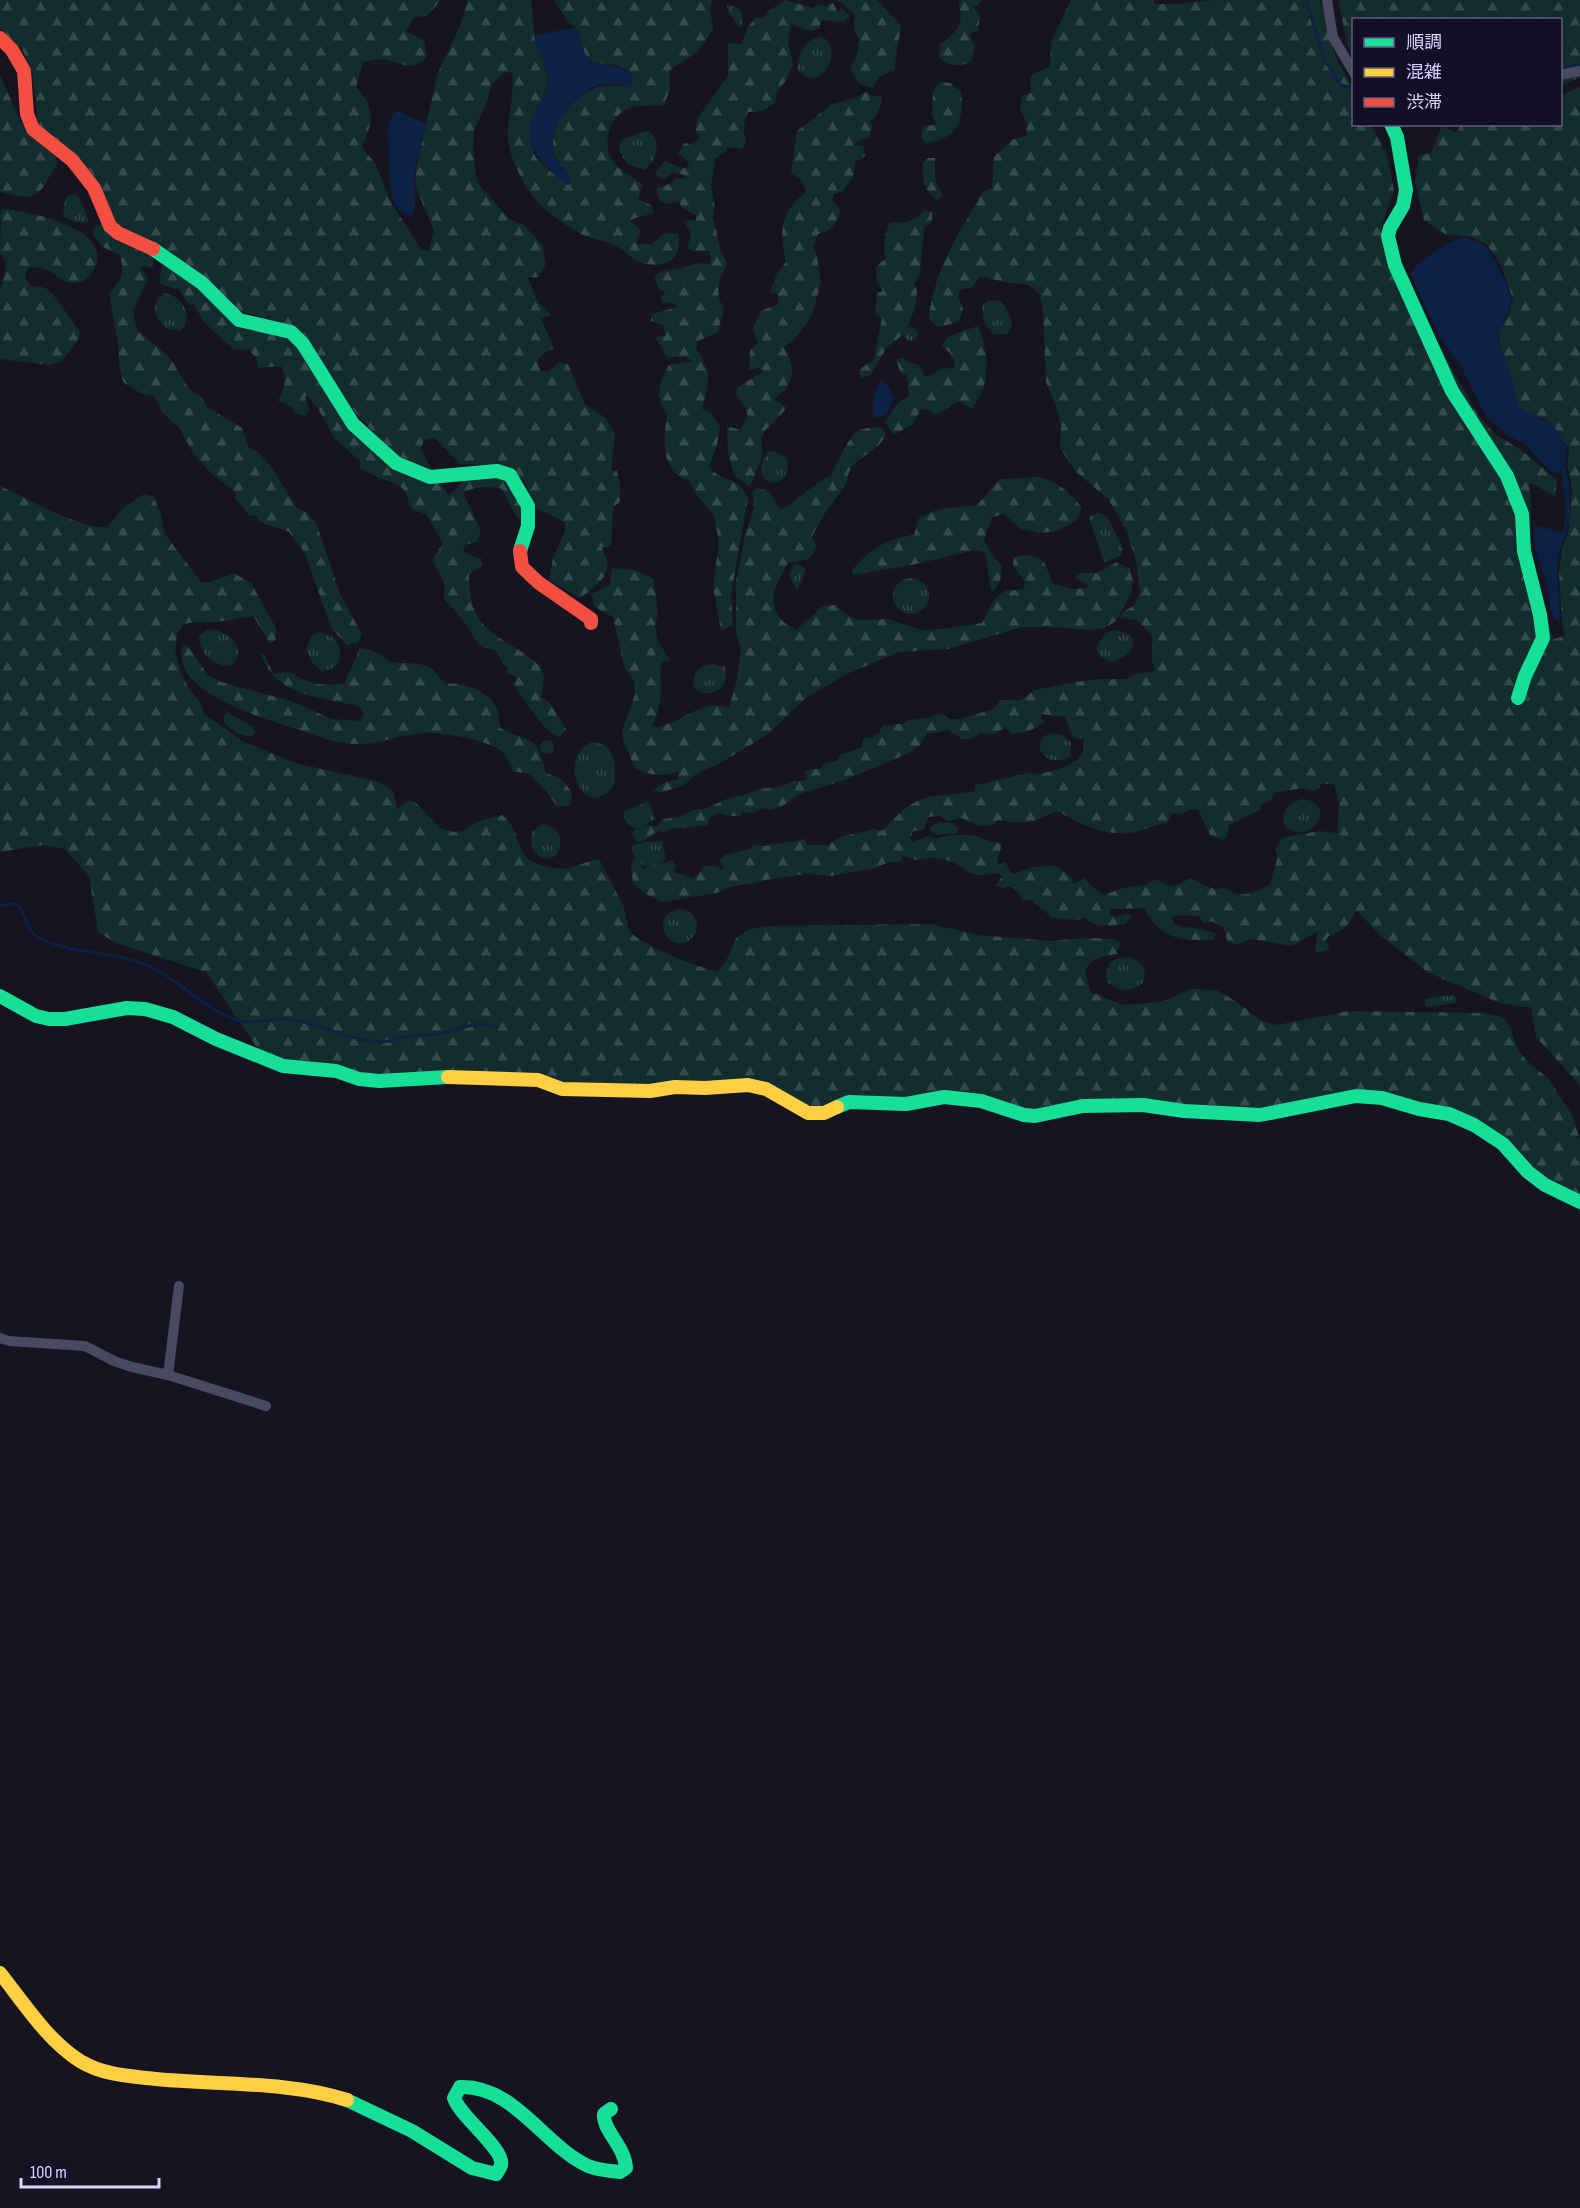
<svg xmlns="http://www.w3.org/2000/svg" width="1580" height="2208" viewBox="0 0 1580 2208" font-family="'Sofia Sans Condensed','Noto Sans JP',sans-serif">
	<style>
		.grass { fill: url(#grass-tufts) }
		.forest { fill: url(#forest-firs); fill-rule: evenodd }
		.water { fill: #0d2144 }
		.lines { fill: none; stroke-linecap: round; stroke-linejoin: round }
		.stream { stroke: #0d2144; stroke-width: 3 }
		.street { stroke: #4a4962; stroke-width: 10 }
		.fast { stroke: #16e098; stroke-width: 14 }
		.slow { stroke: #ffcf43; stroke-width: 14 }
		.jam { stroke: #f24e42; stroke-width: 14 }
	</style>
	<defs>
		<pattern id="grass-tufts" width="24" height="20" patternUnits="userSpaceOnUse" patternTransform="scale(1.5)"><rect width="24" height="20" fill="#132c2d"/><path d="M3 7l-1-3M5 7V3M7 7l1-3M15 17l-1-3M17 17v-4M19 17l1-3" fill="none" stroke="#354a4c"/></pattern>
		<pattern id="forest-firs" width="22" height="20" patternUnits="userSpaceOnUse" patternTransform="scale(1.5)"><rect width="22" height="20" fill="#132c2d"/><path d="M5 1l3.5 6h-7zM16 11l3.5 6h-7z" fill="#354a4c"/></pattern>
	</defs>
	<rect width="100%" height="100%" fill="#161421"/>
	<g class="grass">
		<path d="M727 5 736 7 742 13V26L738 27 729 13Z"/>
		<path d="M821 36C846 48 821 98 797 69 798 54 805 39 821 36Z"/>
		<path d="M649 131C662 143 657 159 645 170L627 164 619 151 621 140 642 132Z"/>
		<path d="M68 195H77L83 205 89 222C79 224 71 222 63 216L65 199Z"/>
		<path d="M164 293C181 295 195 316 181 331L167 329C154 319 149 303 164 293Z"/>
		<path d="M988 300 1001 301C1008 311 1013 317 1011 329L1007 334H994C984 325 981 318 983 304Z"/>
		<circle cx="911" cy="334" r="7"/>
		<path d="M775 451 787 458C794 497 743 486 768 452Z"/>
		<path d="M1097 513 1107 516 1123 549 1121 556 1104 562 1089 517Z"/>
		<path d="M794 564 801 565 806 570 797 591 789 576Z"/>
		<circle cx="911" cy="596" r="18"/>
		<path d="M208 629C227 631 248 645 233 665 214 668 199 653 199 636Z"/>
		<path d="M1114 630C1145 633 1135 655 1112 662L1100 657 1096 648 1105 633Z"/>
		<path d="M319 632C336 635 344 647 338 664L331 669 322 671 313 664 306 650 311 636Z"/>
		<path d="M713 664 725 667C731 686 711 702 694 688 691 673 698 665 713 664Z"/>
		<path d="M227 712 253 727 255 733 251 737 238 734 224 723V716Z"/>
		<path d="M1051 733 1063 735 1071 743 1070 757C1044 770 1027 741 1051 733Z"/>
		<circle cx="547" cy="747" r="7"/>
		<path d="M592 742C615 743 617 766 614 785 585 825 554 758 592 742Z"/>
		<path d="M1302 799C1340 803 1310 849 1284 825 1281 810 1288 804 1302 799Z"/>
		<path d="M647 802 650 804 655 819C641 828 631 835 623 815L626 810Z"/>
		<path d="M939 822 953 823 958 828 956 833 938 835 929 830 933 825Z"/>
		<path d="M542 824C576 829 557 875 536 853 530 847 530 839 533 831Z"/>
		<path d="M662 841 666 859C648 873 640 868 631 849L633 845 644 842Z"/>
		<circle cx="680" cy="926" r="17"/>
		<path d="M1129 957C1142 962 1148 969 1143 983 1131 992 1119 992 1107 982L1106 972 1110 962 1119 958Z"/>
		<path d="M1454 995 1457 999 1456 1003 1427 1007 1425 1004V999L1428 998Z"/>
	</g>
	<g class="forest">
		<path d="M0 0H441L427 16 413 18 406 32 424 40 427 57C411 72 406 64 387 60 380 58 371 61 363 62L356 87C376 108 373 122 362 147L376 165 391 203 422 250 429 251 434 230 415 186 416 168 438 72 460 26 468 0H531L535 39 544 62 548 83 530 142 536 158 551 172 568 185 570 182C566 168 554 160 553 149 551 121 573 96 598 87 609 84 620 86 631 87L632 73 616 65 595 63 585 55 578 30 567 21 554 0H712L710 8 713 30 697 52 669 71 670 89 664 105C652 107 638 104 627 109 619 112 611 123 609 131 602 162 620 169 643 185L638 199 651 205 654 213 629 220 641 230 636 244H652L664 233 678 234C683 256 669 268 647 264 634 262 626 252 616 246 605 241 592 239 581 234 560 222 535 205 524 183 518 172 509 153 508 140 507 117 515 95 512 72L503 73 491 85 487 102 474 130 473 152 477 182 508 218 525 226 542 245 546 264 538 277 528 278 538 302 552 315 541 319 554 348 544 353 537 361 540 370 548 372 559 362 568 364 585 404 606 418 615 434 611 470 617 471 620 483V502L613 507 611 547H602C603 552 606 556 607 561 611 576 591 591 580 598L549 580 553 558 565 532V522L537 509 524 480 503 466 460 464 435 438 424 440 421 450 431 468 393 454 354 411 315 352 292 326 240 311 156 245 116 223 38 125 32 71 22 49 0 29Z"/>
		<path d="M785 0 813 8 816 5 826 6 833 3 838 12 841 8 850 16 843 22 822 20 819 28 812 31 791 25 788 42 793 65 785 82 776 93V102L763 111 748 112C743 123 743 130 746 141L742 149 727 147 726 151 715 159 711 185 715 207 713 217 721 252 727 263C720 280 713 291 724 308L718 332 698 341 696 348C713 373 709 381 702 409L710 412 720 426 717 445 709 467C721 482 739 476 748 498L731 595 733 625 721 631 713 586 719 543 714 515 696 494 689 480C661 475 662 435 668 414 653 400 660 381 669 365L692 361 685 357H667L655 337 665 336V331L663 325 651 321 652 314 677 307 672 302 662 303 661 297 666 293 659 289 654 276 664 270 678 269 699 263 709 264 711 257 708 251H694L687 248 691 234 684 221 696 220V215L681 207 679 201 669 204 660 201 656 188 670 184 676 178 684 179 685 175 672 172 664 180 655 174 664 161 683 168 689 167 688 162 678 153 684 143 691 144 700 138 695 129 697 119 728 76V43L741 44 748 27 756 17 763 18 767 12Z"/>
		<path d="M835 0H877L901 25 894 70 879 77 873 88 858 83 850 67 858 53 859 39 854 30V14L841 2Z"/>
		<path d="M961 0H981L978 6H973L980 16 978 31 971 32 970 37 975 46 971 62C958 67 950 67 939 58L940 44C958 31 965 25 958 1Z"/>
		<path d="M1071 0H1154V4H1177L1213 0H1320L1335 55 1353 89 1354 124 1371 125 1387 155 1394 190 1381 228 1406 273 1438 344 1478 415 1495 434 1521 450 1557 480 1555 496 1529 482 1531 507 1530 552 1553 639 1565 636 1562 623 1559 572 1563 545 1569 530 1572 490 1567 465 1569 449 1546 419 1523 413 1516 405 1501 350 1498 333 1509 314 1513 299 1501 265 1487 245 1473 237 1445 234 1424 220 1415 182 1419 156 1431 153 1442 126 1456 133 1461 125 1560 124 1561 95 1580 87V1088L1576 1081 1536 1037 1531 1008 1500 1003 1429 973 1381 936 1356 910C1352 923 1342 932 1329 936L1325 941 1330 947 1326 951 1315 952 1318 931 1292 946 1252 939 1235 945 1227 940 1224 928 1212 921 1203 923 1199 916 1182 915 1172 917 1174 925 1200 929 1217 934 1213 940C1180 941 1160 939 1144 908L1109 909 1110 916 1115 917 1128 914 1132 917 1125 924C1110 925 1095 930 1085 917L1077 920 1052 918C1046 911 1037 907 1032 900H1022L1019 892 1011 886 1004 888 995 886 1002 877 1000 873 981 875 971 874 955 863 944 859 932 858 916 860 903 856 900 862H889L875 868 831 876 806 874 765 880 756 883 733 886 716 893 663 902 647 895 633 883 631 865 635 858 641 863 644 870 647 867 672 860 676 865 674 872 692 878 699 874 704 866H717L722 870 724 867 720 861 724 855 750 849 753 845 764 846 805 839 807 845H828L840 837 875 829 882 831C894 819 910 801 928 797 943 794 959 795 975 791V785L1028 773 1041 774 1062 768 1077 760 1083 752 1084 739 1073 738 1065 717 1042 714 1040 718 1045 721C1036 730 1025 732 1012 734L1006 728 994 734 980 733 972 739H962L948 730 927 734 920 745 909 753 845 780 799 794 781 807 770 810 762 808 754 813 742 812 740 816H731L720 813 710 817 707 826C694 825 683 830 671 828L665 832 658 831 645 840 638 842 632 834 637 827 649 825 656 827 663 819 678 817 697 809H705L731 797 744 795 758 789 780 787 794 781H804L809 778 806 776 804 771 811 769H821L823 764 837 761 840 755 863 747 862 742 864 737 871 738 879 733 883 725 903 724 908 720 931 717 936 714 944 715 950 719H960L994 709 1000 700H1021L1035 690 1069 683 1097 679H1126L1136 674 1155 671 1152 661V636L1137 620 1120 618 1123 612 1133 606 1140 593 1136 561 1127 532 1109 500 1075 471 1060 448 1061 427 1058 412 1046 382 1043 310 1039 293 1027 284 1009 283 980 276 973 287 960 290 958 296 963 309 959 322 938 327 929 319C932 273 961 230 983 191L992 188 994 157 1012 140 1026 136 1027 123 1020 110 1022 96 1031 93 1030 76 1050 66 1051 42ZM1321 784H1334L1339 804 1337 833 1319 831 1281 838 1275 851 1278 856 1270 884C1256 893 1239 900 1226 888L1214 889 1188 878 1180 884 1169 886C1156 882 1158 875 1145 886 1133 883 1116 891 1104 895 1095 890 1091 884 1084 878L1074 884 1071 877 1056 866 1034 867 1012 874 1005 862 997 864 1002 843C988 842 991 841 979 837 970 833 945 835 936 839L929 836 912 842 910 838 913 831 924 830 928 817 940 816 948 821 962 818 977 825 992 826 999 820C1011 822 1023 824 1034 821 1042 818 1049 813 1058 811 1077 824 1111 838 1135 832 1146 829 1156 825 1168 823L1172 813 1183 814 1190 809 1198 810 1210 835 1223 840 1227 837 1229 825 1260 810 1261 804 1271 801 1274 793 1302 788 1314 791 1320 788Z"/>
		<path d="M1338 0H1580V77L1561 86 1560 20H1354L1353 58 1348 46Z"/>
		<path d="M0 75 20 121 56 157 57 164C36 198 41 202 0 192Z"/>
		<path d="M941 82 950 83 961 91C964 121 959 138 926 143L921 137 923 126 935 125 936 122 932 116 933 91Z"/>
		<path d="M866 92 871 95 882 97C881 109 877 115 870 123L873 125 869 138 860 140 853 145 863 146 865 156 855 162 853 177 843 191 834 194 832 201 841 209C836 223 834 230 818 234L813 247 817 257 821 283 811 317 792 342 783 347C797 368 795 385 774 399L787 408 764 432 761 439 763 455 750 487 734 475 728 453 727 426 740 430 748 417 745 407 736 395 738 387 764 371 759 368 749 370 750 350 758 343 753 328 761 311 778 304V294L770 293 777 273 786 262C779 231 780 212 806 192L803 182 791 173 797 131 832 104 855 98Z"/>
		<path d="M928 158H935V181L943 195 938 200C923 192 922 178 923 162Z"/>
		<path d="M1 209C27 210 119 229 93 271 88 278 83 283 75 283 59 284 55 271 42 268 38 267 33 267 28 267L25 276 30 286C34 287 41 286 45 288 54 292 72 322 80 331L79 338 62 361 49 365 0 359V290L6 270 5 260 0 254Z"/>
		<path d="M923 211 932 212V221L924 228 920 272 914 284 917 291 915 308 905 333 887 347 871 375 861 378 859 370 874 359 882 318 875 314 877 293 883 291 877 281 876 267 886 258C882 245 885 234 890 222 905 223 913 223 923 211Z"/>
		<path d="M102 223 154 255 152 268 142 266 140 269 145 273 148 279 133 311 137 331C149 340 161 348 171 360 180 372 186 391 201 396L207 407 242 428 249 448 258 452 272 468 297 508 307 512 317 525 340 594 362 634 358 643 347 645 331 628 305 553 289 532 260 522 255 515 250 516 235 498 236 493 211 473 193 453 180 429 162 412 154 396 142 394 123 382 119 365V350L109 293C122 279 126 274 119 254 106 250 94 243 93 228Z"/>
		<path d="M168 263 234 319 296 341 352 426 441 484 449 495 461 484 462 479 504 478 522 504V519L517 518 502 489C488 486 475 486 463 493L481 531 477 542 465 545 463 551 469 555 482 559V566L469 574C469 637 501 632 540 666L544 677 541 696 549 702 566 729 560 737C545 735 524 698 514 685L517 677 507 673 508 668 504 665 496 651C472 646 476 636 464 622 458 614 451 606 444 599L445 585 432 560 443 543 426 514C401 508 414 501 402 488 395 481 371 477 359 467L360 461 335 439 317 407 307 395 305 397 309 410 306 416 295 413 291 406 278 401C284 389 288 379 281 366L258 368 256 358 249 350 233 349 203 321 194 304 190 305 179 290 159 283 162 266Z"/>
		<path d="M978 326C986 343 990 375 982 392 979 398 975 403 972 409L960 401 935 415 930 410 921 409 913 424 894 435 885 422 898 403 909 396 907 375 901 374 896 360 902 357 909 363 919 365 924 375 929 376 941 369 953 368 955 363 950 353 941 346 949 336Z"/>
		<path d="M876 427 883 428 886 435C880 449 862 455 852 467 847 473 848 482 843 489 831 504 820 519 812 537L817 547 809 559 788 563C779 580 765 598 780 618 783 623 791 627 796 630L823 606 836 605 844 613 849 615 856 620 888 619 921 630 944 629 982 623 995 598 1005 591 1024 589 1025 583 1013 564 1014 557 1025 555 1038 557 1045 564 1053 584 1072 589 1088 588 1087 584 1076 579 1077 573H1097L1117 562 1130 569 1133 581 1131 594 1116 621 1105 628 1087 630 1056 627H1022L948 649 899 652 847 674 807 697 768 734 719 764 701 771 684 785 664 792 651 791 666 782 678 779V772C659 776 654 777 635 768L623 741 622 731 635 694 634 682 624 666 613 617 595 607 591 594 610 585 612 569C629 567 639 571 654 579L658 613 655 625 658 642 671 661 662 662C659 673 661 677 661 687 662 700 657 715 652 727 680 727 701 696 729 708L737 679 741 649 736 632V582L745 534 754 509 753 492 758 488 770 492 778 507 783 509 823 479 831 476C833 468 850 437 856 432 861 428 870 428 876 427Z"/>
		<path d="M1038 477C1055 479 1072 494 1082 508L1076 520 1058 531 1039 533 1021 529 1004 514 992 517 984 540 992 555 1002 566 1000 582 994 591 991 590 985 552 975 550 912 565 853 575 852 570C871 549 885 539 914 535L919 518 939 509 977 505 1000 479Z"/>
		<path d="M0 486C27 498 79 529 107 527L123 508 144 494 153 496 161 514 164 533 201 582H210L234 573 251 583 276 628V639L270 644 254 617C243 616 235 620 224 621 211 623 197 621 184 624L177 634 175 650 180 671 189 689 200 702 204 714 244 742 295 763 379 782 393 791 397 809 408 801 415 802 440 828 454 832 463 831 479 821 502 815C517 828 514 835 522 851 527 864 555 871 568 868 578 866 588 861 599 859L624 907 629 932C654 950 687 963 717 972L726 961 736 938 749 929 768 926 931 924 979 935 1049 941 1087 938 1112 939 1120 942 1117 954C1103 956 1091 957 1085 971L1091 992 1123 1005 1161 1002 1192 989 1216 990 1237 1002 1260 1020 1277 1025 1348 1011 1483 1013 1503 1017 1510 1026 1517 1049 1528 1062 1548 1078 1572 1115 1580 1140V1198L1551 1185 1510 1145 1405 1099 1258 1111 1038 1112 989 1100 808 1109 770 1087H653L377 1077 284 1063 259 1051 206 972 116 943 98 932 89 876 65 849 43 845 0 852Z"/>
		<path d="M186 644 208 675 221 682 294 702 331 719 360 721 364 715 361 708C353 704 343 703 334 701 301 695 273 687 260 653L265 656 273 674C297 669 291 676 310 682 322 686 334 685 345 683 349 670 356 661 359 648 373 649 380 654 390 662 420 666 425 657 445 684 462 681 490 691 497 708 499 714 499 722 500 728 533 745 535 732 546 773L563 780 572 793 570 806H557L546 791 529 774 512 771C510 766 508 758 505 754 493 740 439 731 421 733 398 736 377 745 354 744 333 743 316 735 296 729 266 719 189 697 182 661 181 657 182 651 182 647Z"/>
	</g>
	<g class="water">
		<path d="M575 27C583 36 580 49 588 58 599 69 616 60 633 76L631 87C622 86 612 82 603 84 579 88 545 128 554 154 559 167 572 169 569 185 560 182 555 174 548 167 527 148 525 131 538 105 543 97 549 89 548 80 548 65 537 50 534 36Z"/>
		<path d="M396 110 426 124 414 171 415 208 411 216C386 212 390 173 389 155 389 146 386 136 388 127 389 120 392 116 396 110Z"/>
		<path d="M1467 238 1481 243 1488 250 1498 266 1512 298 1510 308 1500 329 1498 338 1511 375 1518 404 1524 410 1553 425 1562 438 1567 451 1565 466 1569 483 1570 514 1566 535 1562 542 1557 562 1560 622 1554 619C1549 607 1549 594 1546 581 1540 561 1531 546 1535 525L1563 533 1566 510 1561 471 1551 472 1522 442 1507 435 1485 415 1463 370 1439 335 1411 276 1413 268C1429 256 1446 240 1467 238Z"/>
		<path d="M882 379 889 387 894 399 886 415 876 418 873 417C872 405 874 387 882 379Z"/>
	</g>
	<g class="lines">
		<g class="stream">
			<path d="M1306 0 1325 61 1341 85 1354 88"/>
			<path d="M1560 67 1580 65"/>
			<path d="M0 906C32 896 18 927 39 938 74 955 115 951 149 966 179 980 203 1008 234 1019 253 1026 269 1018 288 1019 319 1022 348 1041 381 1042 392 1042 402 1036 412 1036 423 1035 437 1035 448 1032 468 1026 475 1021 496 1027"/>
		</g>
		<g class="street">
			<path d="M1327 0 1333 37 1354 73"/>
			<path d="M1560 75 1580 71"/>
			<path d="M0 1338 9 1341 85 1346 114 1361 132 1367 168 1375 266 1406"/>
			<path d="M168 1375 179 1286"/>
		</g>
		<g class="fast">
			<path d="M1391 124 1397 137 1406 190 1403 206 1390 228 1388 236 1395 265 1452 391 1507 476 1522 514 1524 551 1540 615 1543 638 1525 676 1518 698"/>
			<path d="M153 249 202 283 239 320 291 332 303 344 353 424 396 463 430 477 497 471 510 475 528 506V526L520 551"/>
			<path d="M0 996 36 1016 49 1019H65L127 1008 145 1009 173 1017 216 1039 283 1066 336 1071 359 1079 379 1081 448 1077"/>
			<path d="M837 1107 849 1102 906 1104 944 1097 981 1101 1024 1115 1035 1116 1083 1106 1143 1105 1184 1111 1260 1115 1356 1096 1382 1098 1419 1109 1449 1114 1474 1125 1503 1144 1528 1172 1545 1185 1580 1202"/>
			<path d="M347 2100 412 2131 472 2168 496 2174C498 2171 500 2169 501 2165 505 2149 461 2118 454 2098L460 2087C514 2085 543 2145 588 2166 598 2170 609 2171 620 2172L626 2168C625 2146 602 2130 604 2114L611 2109"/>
		</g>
		<g class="slow">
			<path d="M448 1077 538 1080 562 1089 650 1091 675 1087 705 1088 748 1085 766 1089 808 1113H824L837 1107"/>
			<path d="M0 1973C24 2003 47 2040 80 2061 103 2075 129 2076 156 2079 217 2085 289 2081 347 2100"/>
		</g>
		<g class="jam">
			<path d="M0 38 12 50 24 71 27 114 33 129 72 160 94 188 110 226 118 233 153 249"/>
			<path d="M520 551 522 567 539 583 591 619V623"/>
		</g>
	</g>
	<rect x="1352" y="18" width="210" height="108" fill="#130f26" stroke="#625e7d" stroke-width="1.5"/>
	<rect x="1364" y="38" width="30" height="9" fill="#16e098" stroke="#625e7d" stroke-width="1.5"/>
	<text x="1406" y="48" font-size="18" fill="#d9d4ff">順調</text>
	<rect x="1364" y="68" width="30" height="9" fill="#ffcf43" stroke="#625e7d" stroke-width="1.5"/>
	<text x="1406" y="78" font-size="18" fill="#d9d4ff">混雑</text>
	<rect x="1364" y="98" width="30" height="9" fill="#f24e42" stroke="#625e7d" stroke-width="1.5"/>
	<text x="1406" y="108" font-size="18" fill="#d9d4ff">渋滞</text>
	<path d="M21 2178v9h138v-9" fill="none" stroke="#d9d4ff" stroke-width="3"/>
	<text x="30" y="2178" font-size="18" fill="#d9d4ff" stroke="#130f26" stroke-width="4.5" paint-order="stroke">100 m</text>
</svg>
